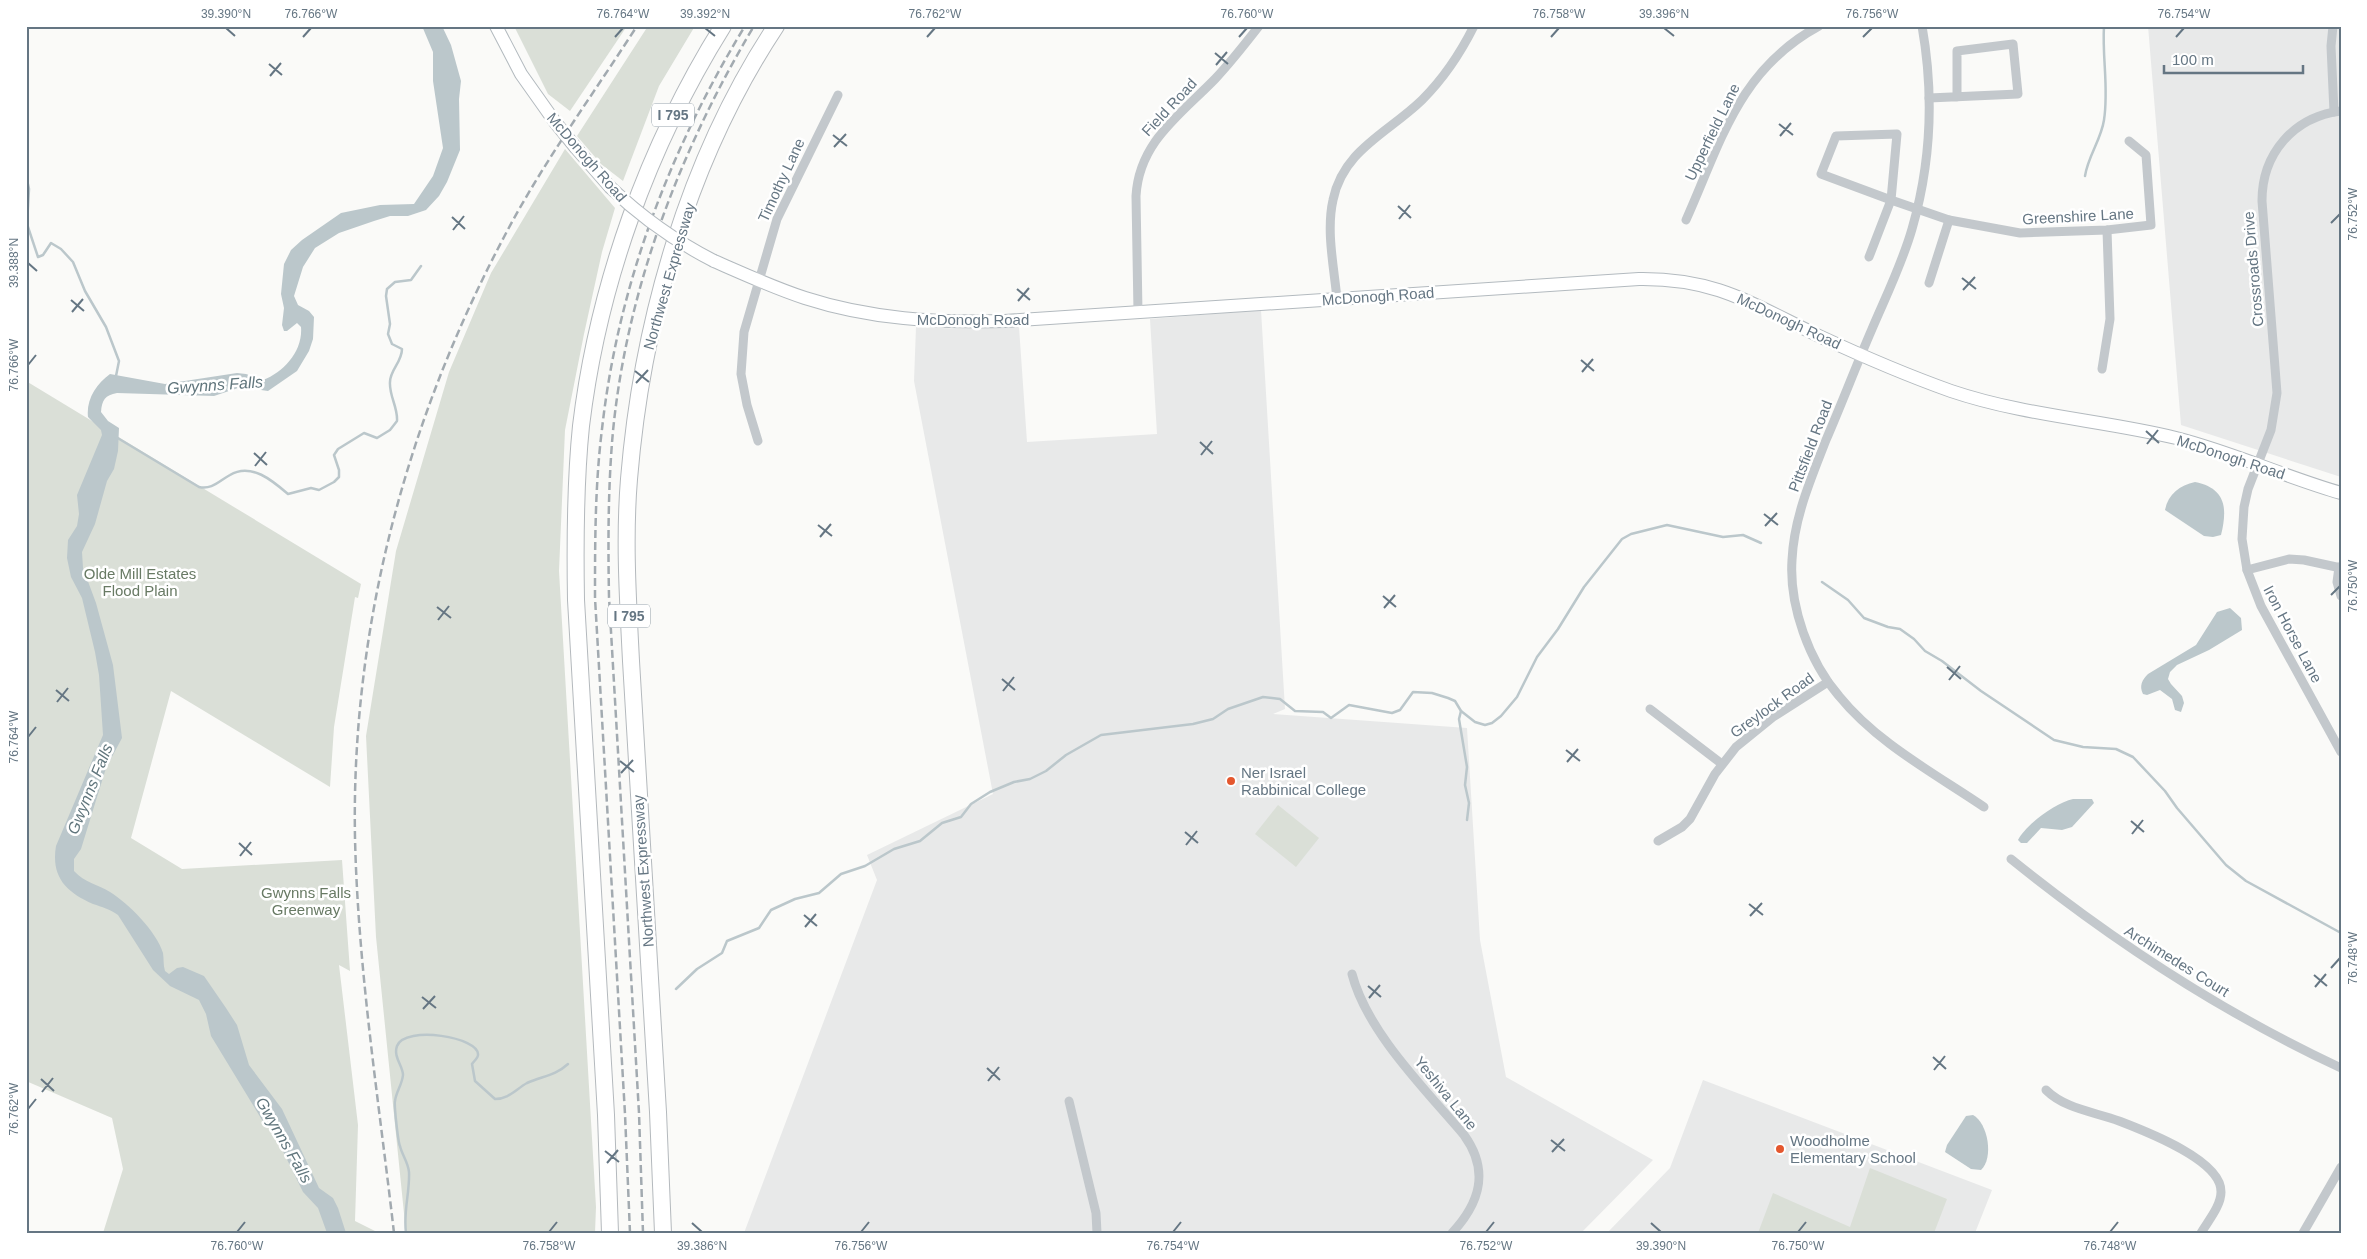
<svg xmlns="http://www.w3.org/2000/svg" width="2367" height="1259" viewBox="0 0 2367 1259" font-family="Arial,sans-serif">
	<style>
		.built { fill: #e8e9e9 }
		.green { fill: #dadfd7 }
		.water { fill: #bbc7cb }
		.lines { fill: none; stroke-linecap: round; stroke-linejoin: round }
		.stream { stroke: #bbc7cb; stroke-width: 2.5 }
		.secondary-casing { stroke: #b3babf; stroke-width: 14 }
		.highway-casing { stroke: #b4b9bd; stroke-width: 18 }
		.street { stroke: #c3c8cc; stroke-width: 9 }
		.secondary { stroke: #fff; stroke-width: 12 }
		.highway { stroke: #fff; stroke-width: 16 }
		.rail { stroke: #a2aab0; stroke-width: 2.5; stroke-dasharray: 8 4; stroke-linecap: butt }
		.secondary-bridge-casing { stroke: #b3babf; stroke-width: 14; stroke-linecap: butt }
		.secondary-bridge { stroke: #fff; stroke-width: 12 }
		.ticks { fill: none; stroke: #657683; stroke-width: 2 }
		.poi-dot { fill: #e4572e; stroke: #fff; stroke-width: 2 }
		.labels { text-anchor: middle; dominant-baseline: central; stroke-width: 5; stroke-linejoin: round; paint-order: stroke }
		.shield { fill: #fff; stroke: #939fa8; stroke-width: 1 }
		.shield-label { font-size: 14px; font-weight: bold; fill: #657683 }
		.street-label { font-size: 15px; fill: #657683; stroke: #fff }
		.park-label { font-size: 15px; fill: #687a64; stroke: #fff }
		.poi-label { font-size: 15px; fill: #657683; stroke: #fff; text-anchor: start }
		.water-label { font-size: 16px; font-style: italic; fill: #60757c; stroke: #fff }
		.neatline { fill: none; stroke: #657683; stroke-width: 2 }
		.ticks-label { font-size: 12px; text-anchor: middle; fill: #657683 }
	</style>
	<rect width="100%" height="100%" fill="#fafaf8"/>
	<g class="built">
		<path d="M2148 26H2341V477L2181 425Z"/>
		<path d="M1261 310 1285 709 1273 714 1467 728 1480 940 1506 1077 1653 1160 1581 1233H744L877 880 867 855 993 794 914 381 916 327 966 329 1019 327 1027 442 1157 434 1150 319Z"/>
		<path d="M1703 1080 1992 1190 1975 1233H1607L1670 1168Z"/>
	</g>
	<g class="green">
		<path d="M514 26H627L570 111 548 94Z"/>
		<path d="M648 26H695L659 86 623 181 601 164 577 136Z"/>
		<path d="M565 149 615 208 602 252 584 334 565 430 559 571 596 1207 595 1233H406L376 937 366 736 396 551 449 372 491 273Z"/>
		<path d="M26 381 361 584 358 598 355 597 334 727 330 787 171 691 131 838 182 869 342 860 350 971 339 965 358 1125 355 1221 379 1233H103L123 1169 112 1118 26 1081Z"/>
		<path d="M1278 805 1319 838 1296 867 1255 834Z"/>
		<path d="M1870 1168 1947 1199 1934 1233H1758L1773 1193 1850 1227Z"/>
	</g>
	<g class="water">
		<path d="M422 26H442L451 45 461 81 459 99 460 150 447 182 439 196 426 210 408 216H390L374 221 339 233 315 248 303 267 294 296 298 305 309 311 314 317 313 339 309 351 297 371 268 391 241 387 214 396 117 393C105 395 102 400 101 412L108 421 119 428 118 451 114 469 107 481 95 524 82 552 83 568 96 603 113 665 122 738 106 768 81 849 74 859V871C85 883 97 884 110 892 128 903 157 932 163 953 164 959 163 965 165 971L169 974 177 968 183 967 204 976 226 1008 237 1025 249 1065 282 1109 319 1188 333 1198 338 1208 346 1233H327L318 1208 303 1192 274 1133 262 1120 211 1036 206 1014 199 1000 170 986 153 970 118 915C110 909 102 907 93 904 65 892 51 876 56 846L103 735 99 675 95 652 82 598 71 577 67 558 68 540 77 526 79 514 77 495 102 435 101 430 88 417C86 400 96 384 110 374L165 384 237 373 246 374 263 380C284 372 303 351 301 327L297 323 287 331H284L282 325 284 308 281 294 284 264 291 250 302 240 341 213 380 205 414 204 433 176 443 148 433 81V52Z"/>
		<path d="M2195 482C2225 488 2228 507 2221 535L2213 537 2204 536 2165 510C2168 494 2180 485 2195 482Z"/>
		<path d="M2230 608 2241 618 2242 630 2209 650 2177 665 2170 672 2168 679 2171 684 2182 696 2184 703 2181 712 2175 710 2172 699 2160 690 2147 695 2143 694C2139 686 2142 680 2148 674L2196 645 2217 612Z"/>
		<path d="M2073 799H2092L2094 803 2072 827 2062 830 2041 828 2027 843H2021L2018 840C2026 824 2056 803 2073 799Z"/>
		<path d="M1973 1115C1988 1123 1994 1158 1981 1170L1971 1169 1945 1152 1947 1145 1966 1116Z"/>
	</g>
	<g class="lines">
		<g class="stream">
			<path d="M26 175 29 189 27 224 38 257 43 255 51 243 61 249 73 262 85 291 106 327 119 361 116 376"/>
			<path d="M2085 176C2088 156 2101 140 2104 120 2109 88 2102 58 2104 26"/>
			<path d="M116 437 199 487C212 490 219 481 230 475 251 462 273 481 288 494L311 488 319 490 334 482 339 477V470L334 455 338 449 364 433 377 438 390 430 397 421C398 407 389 396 390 382 390 370 402 362 402 349L392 344 388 334 390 324 386 296 387 289 395 282 411 280 421 266"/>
			<path d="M1822 582 1848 600 1864 618 1888 627 1900 629 1914 639 1925 651 1942 661 1981 691 2054 740 2083 747 2116 749 2133 757 2165 791 2177 808 2226 865 2246 881 2341 933"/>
			<path d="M1461 711 1459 719 1467 767 1465 785 1469 803 1467 820"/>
			<path d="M676 989 697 969 722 953 727 941 759 928 771 910 795 899 819 893 841 874 865 866 894 849 920 841 942 823 961 817 971 804 990 792 1014 782 1030 779 1046 771 1066 755 1101 735 1193 724 1213 719 1228 709 1263 697 1280 699 1295 711 1323 712 1331 718 1349 705 1392 713 1400 710 1413 692 1432 693 1448 698 1455 701 1461 711 1475 722 1485 725 1492 723 1501 716 1517 697 1537 657 1558 629 1584 587 1622 539 1631 534 1667 525 1723 537 1743 535 1761 543"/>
			<path d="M406 1233C403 1212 410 1192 409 1172 408 1162 402 1155 400 1146 398 1142 394 1105 395 1101 396 1092 402 1085 403 1075 403 1066 393 1057 397 1046 405 1025 480 1037 478 1055 478 1058 474 1061 472 1064L475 1081 495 1099C509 1099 516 1089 527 1083 542 1076 555 1076 568 1064"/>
		</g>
		<g class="secondary-casing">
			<g id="secondary">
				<path d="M496 26 521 74 555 122"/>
				<path d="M576 148 610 187"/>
				<path d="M714 261C744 274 774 288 805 298 870 319 937 323 1005 321L1639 279C1716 278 1752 304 1819 336 1862 356 1906 375 1951 391 2025 416 2102 420 2176 438 2232 452 2285 477 2341 493"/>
			</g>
		</g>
		<g class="highway-casing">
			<g id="highway">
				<path d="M610 1233 606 1115 576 600C575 542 575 484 581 426 598 285 648 146 723 26"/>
				<path d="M663 1233 658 1112 631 661C628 601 624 540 629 479 642 322 688 159 776 26"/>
			</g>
		</g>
		<g class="street">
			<path d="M1922 26C1934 94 1931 163 1912 229 1902 264 1886 296 1872 329 1856 366 1842 403 1826 440 1811 479 1794 517 1792 560 1789 606 1809 661 1839 696 1877 743 1934 773 1984 807"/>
			<path d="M2333 26 2331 46 2334 112"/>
			<path d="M1929 98 2018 94 2013 44 1957 51V97"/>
			<path d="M2341 111C2293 117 2262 154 2262 201L2277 393 2271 430 2248 489 2244 507 2242 539 2247 570 2261 606 2341 752"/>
			<path d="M1686 220C1721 142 1738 70 1819 26"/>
			<path d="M1869 257 1891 200 1821 174 1836 136 1897 134 1891 200 1949 220 2020 233 2107 230 2151 225 2146 155 2129 141"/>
			<path d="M1929 283 1949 220"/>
			<path d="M1337 299C1334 267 1326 231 1333 200 1343 150 1388 133 1422 100 1444 78 1460 54 1474 26"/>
			<path d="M1138 312 1136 196C1139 142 1180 115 1215 79 1231 62 1245 44 1259 26"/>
			<path d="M2102 369 2110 319 2107 230"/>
			<path d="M758 441 747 405 741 374 744 332 777 219 838 95"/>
			<path d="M2339 567 2337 582 2341 596"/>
			<path d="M2247 570 2289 559 2304 560 2341 568"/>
			<path d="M1650 709 1722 764"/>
			<path d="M1658 841 1682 827 1690 819 1715 774 1736 747 1773 717 1828 682"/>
			<path d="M2011 859C2114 942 2221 1012 2341 1068"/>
			<path d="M1352 974C1367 1032 1426 1090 1464 1135 1490 1171 1480 1203 1452 1233"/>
			<path d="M2046 1090C2065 1109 2095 1112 2119 1121 2145 1131 2222 1160 2221 1192 2221 1206 2208 1221 2201 1233"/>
			<path d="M1069 1101 1096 1213 1097 1233"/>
			<path d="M2303 1233 2341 1167"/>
		</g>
		<use href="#secondary" class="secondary"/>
		<use href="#highway" class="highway"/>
		<g class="rail">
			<path d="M394 1233C379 1102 358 970 355 838 351 628 406 422 504 237 542 164 592 96 637 26"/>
			<path d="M630 1233 625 1114 595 598C595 542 595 485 602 429 618 285 670 149 745 26"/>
			<path d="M643 1233 639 1113 609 597C608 542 608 486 613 431 627 288 681 148 754 26"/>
		</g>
		<g class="secondary-bridge-casing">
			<g id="secondary-bridge">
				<path d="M555 122 576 148"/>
				<path d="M610 187C641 217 675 241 714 261"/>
			</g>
		</g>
		<use href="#secondary-bridge" class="secondary-bridge"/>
	</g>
	<path class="ticks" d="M226 28 235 36M705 28 715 36M1664 28 1674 36M303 37 311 28M615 37 623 28M927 37 935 28M1239 37 1247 28M1551 37 1559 28M1863 37 1872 28M2176 37 2184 28M1215 53 1228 64M269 64 282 75M1216 65 1227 52M270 76 281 63M1779 124 1793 135M833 135 847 146M1780 136 1791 123M834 147 846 134M1398 206 1411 218M452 217 465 229M1399 219 1410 205M2331 223 2340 214M453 230 464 216M28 263 37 271M1962 278 1976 289M1017 289 1030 300M1963 290 1975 277M71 300 84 311M1018 301 1029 288M72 312 83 299M1581 360 1594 371M28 365 36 355M635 371 649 382M1582 372 1593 359M636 383 648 370M2146 431 2159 443M1200 442 1213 454M2147 444 2158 430M254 453 267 465M1201 455 1212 441M255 466 266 452M1764 514 1778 525M818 525 832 536M1765 526 1777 513M820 537 831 524M2331 595 2340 586M1383 596 1396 607M437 607 451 618M1384 608 1395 595M438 620 449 606M1947 667 1961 679M1002 679 1015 690M1949 680 1960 666M56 690 69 701M1003 691 1014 677M57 702 68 688M28 737 36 727M1566 750 1580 761M620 761 634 772M1567 762 1578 749M621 773 633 760M2131 821 2144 832M1185 832 1198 843M2132 834 2143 820M239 843 252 855M1186 845 1197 831M240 856 251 842M1749 904 1763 915M804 915 817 926M1750 916 1762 903M805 927 816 914M2331 968 2340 958M2314 975 2327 986M1368 986 1381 997M2315 987 2326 974M422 997 436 1008M1369 998 1380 985M423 1009 435 996M1933 1057 1946 1069M987 1068 1000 1080M1934 1070 1945 1056M41 1079 54 1091M988 1081 999 1067M42 1092 53 1078M28 1109 36 1099M1551 1140 1565 1151M605 1151 619 1162M1552 1152 1564 1139M607 1163 618 1150M692 1223 702 1232M1651 1223 1661 1232M237 1232 245 1222M549 1232 557 1222M861 1232 869 1222M1173 1232 1181 1222M1486 1232 1494 1222M1798 1232 1806 1222M2110 1232 2118 1222"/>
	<g class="poi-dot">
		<circle cx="1231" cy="781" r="5"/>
		<circle cx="1780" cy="1149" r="5"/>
	</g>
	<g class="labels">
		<g class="shield">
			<rect x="652" y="103.5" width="42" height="23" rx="4"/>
			<rect x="608" y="604.5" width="42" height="23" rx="4"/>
		</g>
		<g class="shield-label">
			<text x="673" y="115">I 795</text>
			<text x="629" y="616">I 795</text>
		</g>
		<g class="street-label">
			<text transform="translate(1169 107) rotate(-47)">Field Road</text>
			<text transform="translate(1712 132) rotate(-64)">Upperfield Lane</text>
			<text transform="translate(587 157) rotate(49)">McDonogh Road</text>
			<text transform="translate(781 180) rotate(-65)">Timothy Lane</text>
			<text transform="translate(2078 216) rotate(-3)">Greenshire Lane</text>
			<text transform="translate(2253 269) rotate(-95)">Crossroads Drive</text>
			<text transform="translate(669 276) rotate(-74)">Northwest Expressway</text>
			<text transform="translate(1378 296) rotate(-4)">McDonogh Road</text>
			<text x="973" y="319">McDonogh Road</text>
			<text transform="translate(1789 321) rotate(25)">McDonogh Road</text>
			<text transform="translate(1810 446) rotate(-69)">Pittsfield Road</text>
			<text transform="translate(2231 457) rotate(18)">McDonogh Road</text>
			<text transform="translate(2293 634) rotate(62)">Iron Horse Lane</text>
			<text transform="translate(1772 705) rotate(-36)">Greylock Road</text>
			<text transform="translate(643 871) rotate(-94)">Northwest Expressway</text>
			<text transform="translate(2177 961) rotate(32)">Archimedes Court</text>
			<text transform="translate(1446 1093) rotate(51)">Yeshiva Lane</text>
		</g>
		<g class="park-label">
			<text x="140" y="573">Olde Mill Estates<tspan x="140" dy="17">Flood Plain</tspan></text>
			<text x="306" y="892">Gwynns Falls<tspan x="306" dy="17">Greenway</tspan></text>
		</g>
		<g class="poi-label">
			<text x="1241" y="772">Ner Israel<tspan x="1241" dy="17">Rabbinical College</tspan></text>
			<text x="1790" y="1140">Woodholme<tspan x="1790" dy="17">Elementary School</tspan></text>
		</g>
		<g class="water-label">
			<text transform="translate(215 385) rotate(-4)">Gwynns Falls</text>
			<text transform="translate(90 789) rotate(-68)">Gwynns Falls</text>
			<text transform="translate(284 1140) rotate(60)">Gwynns Falls</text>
		</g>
	</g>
	<rect width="2367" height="1259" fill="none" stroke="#ffffff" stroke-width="55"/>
	<path d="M2164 65v8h139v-8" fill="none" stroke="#657683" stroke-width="2.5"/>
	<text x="2172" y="65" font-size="15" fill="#657683" stroke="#ffffff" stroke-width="4" paint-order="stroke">100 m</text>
	<rect x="28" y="28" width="2312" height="1204" class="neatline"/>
	<g class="ticks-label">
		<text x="226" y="18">39.390°N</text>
		<text x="311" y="18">76.766°W</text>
		<text x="623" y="18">76.764°W</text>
		<text x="705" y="18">39.392°N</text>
		<text x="935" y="18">76.762°W</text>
		<text x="1247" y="18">76.760°W</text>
		<text x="1559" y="18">76.758°W</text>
		<text x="1664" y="18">39.396°N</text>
		<text x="1872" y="18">76.756°W</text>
		<text x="2184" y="18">76.754°W</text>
		<text transform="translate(2353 214) rotate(-90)" y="4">76.752°W</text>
		<text transform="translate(14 263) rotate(-90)" y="4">39.388°N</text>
		<text transform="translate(14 365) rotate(-90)" y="4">76.766°W</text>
		<text transform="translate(2353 586) rotate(-90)" y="4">76.750°W</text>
		<text transform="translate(14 737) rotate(-90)" y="4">76.764°W</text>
		<text transform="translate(2353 958) rotate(-90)" y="4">76.748°W</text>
		<text transform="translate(14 1109) rotate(-90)" y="4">76.762°W</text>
		<text x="237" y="1250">76.760°W</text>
		<text x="549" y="1250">76.758°W</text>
		<text x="702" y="1250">39.386°N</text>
		<text x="861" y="1250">76.756°W</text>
		<text x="1173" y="1250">76.754°W</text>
		<text x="1486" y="1250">76.752°W</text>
		<text x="1661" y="1250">39.390°N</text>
		<text x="1798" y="1250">76.750°W</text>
		<text x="2110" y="1250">76.748°W</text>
	</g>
</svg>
